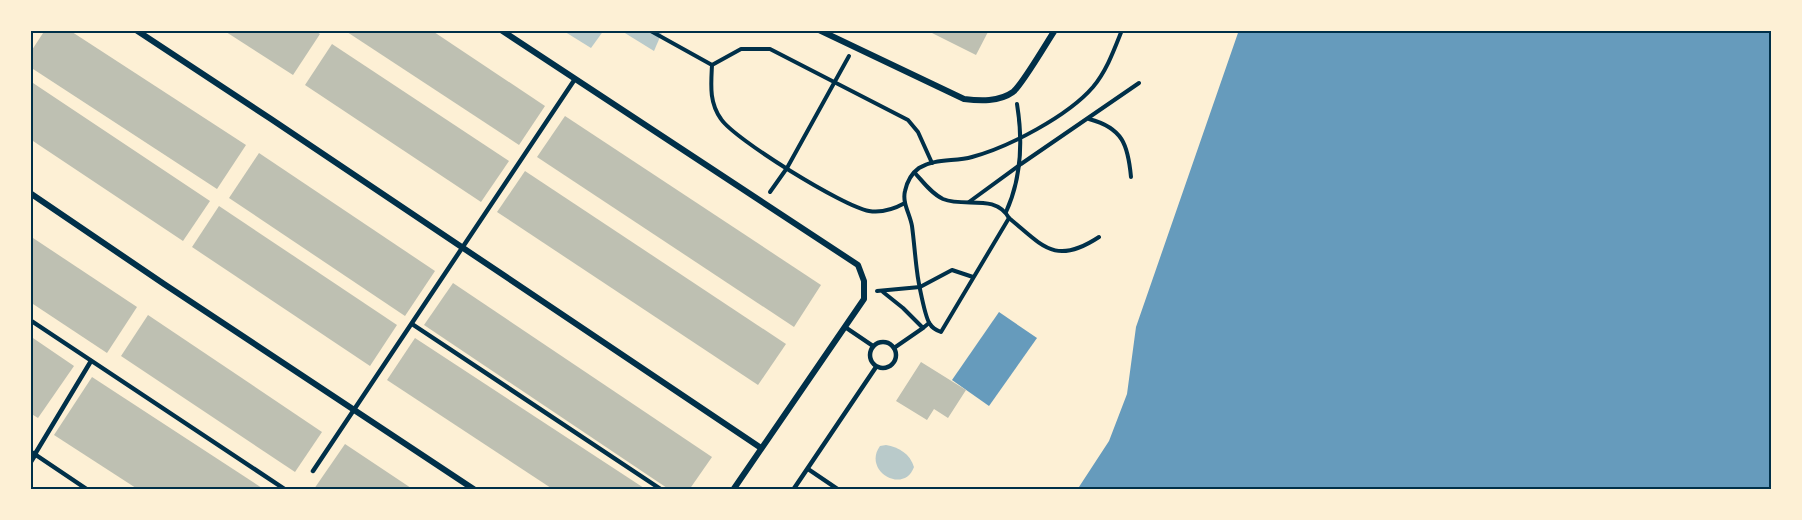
<svg xmlns="http://www.w3.org/2000/svg" width="1802" height="520" viewBox="0 0 1802 520" font-family="'IBM Plex Sans',sans-serif">
	<style>
		.green { fill: #b9caca }
		.water { fill: #669bbc }
		.building { fill: #bec0b2 }
		.lines { fill: none; stroke-linecap: round; stroke-linejoin: round }
		.path { stroke: #003049; stroke-width: 4 }
		.service { stroke: #003049; stroke-width: 4.5 }
		.minor { stroke: #003049; stroke-width: 6 }
		.neatline { fill: none; stroke: #003049; stroke-width: 2 }
	</style>
	<rect width="100%" height="100%" fill="#fdf0d5"/>
	<g class="green">
		<path d="M562 30H604L591 48Z"/>
		<path d="M620 30H663L654 51Z"/>
		<path d="M886 445C899 447 910 454 914 467 904 495 862 471 880 446Z"/>
	</g>
	<g class="water">
		<path d="M1239 30H1772V490H1077L1109 441 1127 394 1136 327Z"/>
		<path d="M999 312 1037 338 989 406 952 380Z"/>
	</g>
	<g class="building">
		<path d="M45 30H69L246 145 217 189 30 67V53Z"/>
		<path d="M223 30H314L320 34 293 75Z"/>
		<path d="M344 30H431L545 106 519 145Z"/>
		<path d="M926 30H989L976 55Z"/>
		<path d="M332 44 509 161 481 202 305 85Z"/>
		<path d="M30 81 210 201 183 241 30 139Z"/>
		<path d="M565 116 821 285 794 327 537 157Z"/>
		<path d="M259 153 435 271 405 316 229 198Z"/>
		<path d="M525 171 786 344 758 385 497 212Z"/>
		<path d="M219 206 397 325 370 366 192 247Z"/>
		<path d="M30 236 137 307 107 353 30 302Z"/>
		<path d="M453 283 712 457 689 490H670L424 325Z"/>
		<path d="M148 315 322 432 295 472 121 356Z"/>
		<path d="M30 336 74 366 38 418 30 413Z"/>
		<path d="M415 338 647 490H554L387 380Z"/>
		<path d="M921 362 966 390 948 418 934 409 927 420 896 401Z"/>
		<path d="M92 377 265 490H139L54 435Z"/>
		<path d="M345 444 414 490 314 489Z"/>
	</g>
	<g class="lines">
		<g class="path">
			<path d="M649 30 712 65"/>
			<path d="M1089 119C1123 128 1128 145 1131 177"/>
			<path d="M915 173C923 182 932 194 943 199 965 208 995 193 1009 218 1043 246 1055 266 1099 237"/>
			<path d="M770 192 787 168 849 56"/>
			<path d="M969 202 1021 164 1139 83"/>
			<path d="M905 203C894 209 881 213 869 211 844 207 734 139 721 119 709 102 711 85 712 65L741 49H770L908 120 918 132 932 163"/>
			<path d="M1006 212C1022 177 1023 141 1017 104"/>
			<path d="M1009 218 941 332C936 330 932 328 930 324 925 318 918 280 917 271 915 256 914 241 912 226 910 214 902 203 905 191 907 182 912 173 919 168 935 158 955 162 972 157 1009 147 1068 116 1093 87 1107 70 1114 50 1122 30"/>
			<path d="M877 291 920 287 952 270 973 277"/>
			<path d="M883 292 903 308 923 328 929 323"/>
			<path d="M894 348 923 328"/>
		</g>
		<g class="service">
			<path d="M30 320 286 490"/>
			<path d="M412 324 662 490"/>
			<path d="M845 327 873 346"/>
			<circle cx="883" cy="355" r="13"/>
			<path d="M30 451 88 490"/>
			<path d="M35 454 91 361"/>
			<path d="M808 469 839 490"/>
			<path d="M313 471 575 79"/>
			<path d="M793 490 876 367"/>
		</g>
		<g class="minor">
			<path d="M136 30 271 119 761 448"/>
			<path d="M501 30 858 265 864 281V299L733 490"/>
			<path d="M819 30 964 99C980 101 999 102 1013 92 1022 85 1047 42 1055 30"/>
			<path d="M30 193 164 284 475 490"/>
			<path d="M30 462 35 454"/>
		</g>
	</g>
	<rect width="1802" height="520" fill="none" stroke="#fdf0d5" stroke-width="63"/>
	<rect x="32" y="32" width="1738" height="456" class="neatline"/>
</svg>
